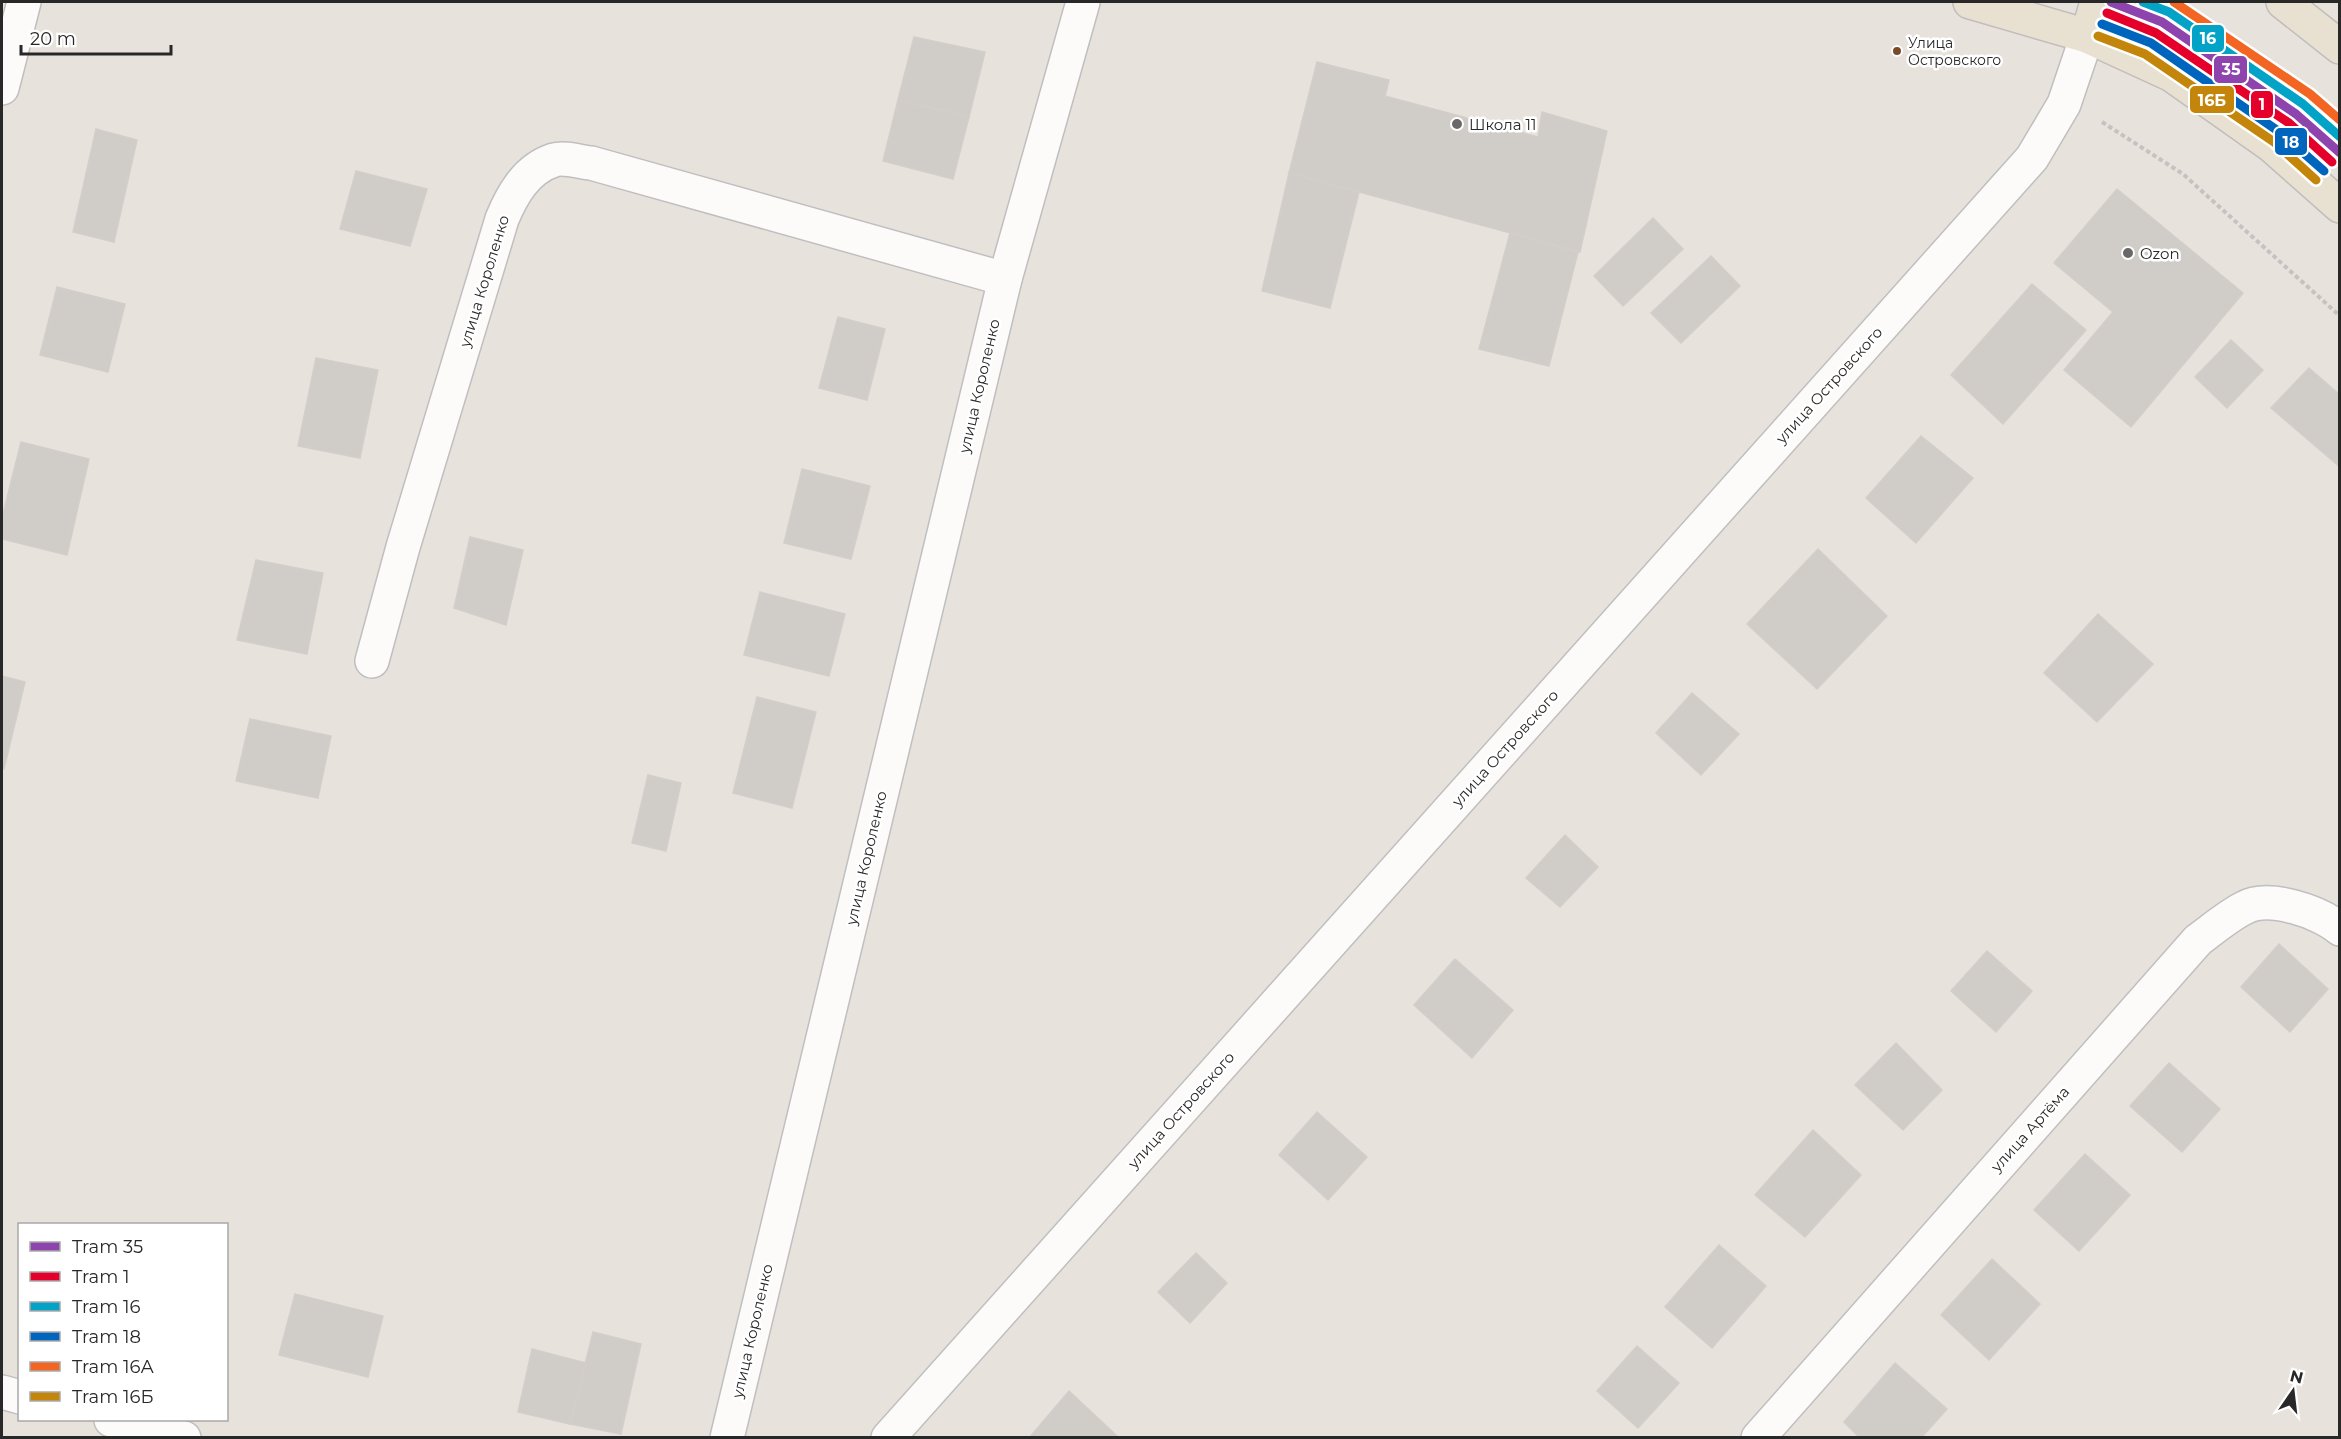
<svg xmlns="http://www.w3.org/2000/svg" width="2341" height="1439" viewBox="0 0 2341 1439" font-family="Montserrat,sans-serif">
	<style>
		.building { fill: #d0ccc8; stroke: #d3cec9; stroke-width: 1.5 }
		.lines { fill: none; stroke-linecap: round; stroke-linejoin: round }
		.street-casing { stroke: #c0bfc0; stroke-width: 36 }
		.primary-casing { stroke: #c0bdbc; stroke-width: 36 }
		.path { stroke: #c4c3c2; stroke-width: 4; stroke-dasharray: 4.5 3; stroke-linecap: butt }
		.street { stroke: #fcfbfa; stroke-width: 33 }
		.primary { stroke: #e8e0d0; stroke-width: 33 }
		.tram-1-casing { stroke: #fff; stroke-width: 14 }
		.tram-2-casing { stroke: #fff; stroke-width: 14 }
		.tram-3-casing { stroke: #fff; stroke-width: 14 }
		.tram-4-casing { stroke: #fff; stroke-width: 14 }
		.tram-5-casing { stroke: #fff; stroke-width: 14 }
		.tram-6-casing { stroke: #fff; stroke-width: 14 }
		.tram-1 { stroke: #8e44ad; stroke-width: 9 }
		.tram-2 { stroke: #e4002b; stroke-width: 9 }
		.tram-3 { stroke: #02a3c6; stroke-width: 9 }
		.tram-4 { stroke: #0065bd; stroke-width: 9 }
		.tram-5 { stroke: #f26522; stroke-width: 9 }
		.tram-6 { stroke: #c3860a; stroke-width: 9 }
		.bus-dot { fill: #7a4b2a; stroke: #fff; stroke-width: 2 }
		.poi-dot { fill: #6b6967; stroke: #fff; stroke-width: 2 }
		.labels { text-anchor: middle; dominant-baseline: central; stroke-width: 5; stroke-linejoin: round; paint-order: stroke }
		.bus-label { font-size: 14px; fill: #282828; stroke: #fff; text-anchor: start }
		.poi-label { font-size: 15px; fill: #282828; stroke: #fff; text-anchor: start }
		.street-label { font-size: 15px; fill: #282828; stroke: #fff }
		.line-badge { stroke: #fff; stroke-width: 2 }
		.badge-label { font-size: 16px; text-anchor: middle; font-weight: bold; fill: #fff }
	</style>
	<rect width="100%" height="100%" fill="#e8e2dd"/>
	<g class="building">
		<path d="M914 37 985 52 969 117 898 100Z"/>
		<path d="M1317 62 1389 80 1385 96 1538 137 1542 112 1607 131 1580 252 1289 173Z"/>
		<path d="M898 100 969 117 953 179 883 161Z"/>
		<path d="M96 129 137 140 114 242 73 232Z"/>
		<path d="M356 171 427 189 410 246 340 229Z"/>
		<path d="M1289 173 1359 192 1330 308 1262 291Z"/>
		<path d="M2117 189 2243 293 2131 427 2064 370 2113 312 2054 263Z"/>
		<path d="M1653 218 1683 249 1623 306 1594 276Z"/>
		<path d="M1510 233 1578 252 1549 366 1479 349Z"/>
		<path d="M1711 256 1740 286 1681 343 1651 313Z"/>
		<path d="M2032 284 2086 330 2003 424 1951 375Z"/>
		<path d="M57 287 125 304 108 372 40 355Z"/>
		<path d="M838 317 885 329 867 400 819 388Z"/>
		<path d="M2231 340 2263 370 2227 408 2195 377Z"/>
		<path d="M316 358 378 370 360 458 298 446Z"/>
		<path d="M2309 368 2340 395V467L2271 408Z"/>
		<path d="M1921 436 1973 478 1916 543 1866 498Z"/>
		<path d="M21 442 89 459 67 555 2 539V518Z"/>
		<path d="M802 469 870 486 851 559 784 543Z"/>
		<path d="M470 537 523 550 506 625 454 608Z"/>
		<path d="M1818 549 1887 616 1817 689 1747 624Z"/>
		<path d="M256 560 323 573 307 654 237 640Z"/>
		<path d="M760 592 845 614 829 676 744 655Z"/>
		<path d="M2098 614 2153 664 2097 722 2044 673Z"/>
		<path d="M2 676 25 682 4 769 2 768Z"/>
		<path d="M1692 693 1739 734 1701 775 1656 733Z"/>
		<path d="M757 697 816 712 792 808 733 793Z"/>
		<path d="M250 719 331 736 318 798 236 781Z"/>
		<path d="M648 775 681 783 666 851 632 843Z"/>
		<path d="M1565 835 1598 867 1560 907 1526 878Z"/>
		<path d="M2279 944 2328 989 2290 1032 2241 987Z"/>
		<path d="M1987 951 2032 991 1996 1032 1951 991Z"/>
		<path d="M1455 959 1513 1010 1472 1058 1414 1005Z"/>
		<path d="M1896 1043 1942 1090 1903 1130 1855 1085Z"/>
		<path d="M2169 1063 2220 1109 2182 1152 2130 1106Z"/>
		<path d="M1317 1112 1367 1157 1328 1200 1279 1155Z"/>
		<path d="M1813 1130 1861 1175 1805 1237 1755 1195Z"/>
		<path d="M2085 1154 2130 1195 2079 1251 2034 1210Z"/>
		<path d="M1719 1245 1766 1286 1712 1348 1665 1307Z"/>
		<path d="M1196 1253 1227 1283 1190 1323 1158 1292Z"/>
		<path d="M1992 1259 2040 1304 1989 1360 1941 1315Z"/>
		<path d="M295 1294 383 1316 368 1377 279 1355Z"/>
		<path d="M593 1332 641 1344 621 1434 570 1424Z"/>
		<path d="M1637 1346 1679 1383 1638 1428 1597 1391Z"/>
		<path d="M532 1349 586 1363 570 1424 518 1412Z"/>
		<path d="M1895 1363 1947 1409 1921 1438H1860L1844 1422Z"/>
		<path d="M1069 1391 1117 1436 1115 1438H1029Z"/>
	</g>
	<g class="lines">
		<g class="street-casing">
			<g id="street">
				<path d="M2 88 24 2"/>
				<path d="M372 661 403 547 502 219C512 195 526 169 554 160 564 157 581 162 591 163L1005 279"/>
				<path d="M2 1392 20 1397"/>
				<path d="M111 1420 184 1438"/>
				<path d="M727 1438 1005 279 1083 2"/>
				<path d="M888 1438 2032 158 2064 104 2087 36"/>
				<path d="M1758 1438 2198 940C2213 929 2228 916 2244 908 2269 894 2320 912 2340 929"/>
			</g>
		</g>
		<g class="primary-casing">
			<g id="primary">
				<path d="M1970 2 2087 36 2172 75 2271 145 2340 206"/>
				<path d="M2283 2 2340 47"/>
				<path d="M2087 36 2097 2"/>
			</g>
		</g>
		<path class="path" d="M2102 122 2183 174 2340 316"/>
		<use href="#street" class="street"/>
		<use href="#primary" class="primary"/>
		<g class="tram-1-casing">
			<path id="tram-1" d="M2111 2 2162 22 2296 114 2340 153"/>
		</g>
		<g class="tram-2-casing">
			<path id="tram-2" d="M2107 13 2156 33 2289 123 2332 162"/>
		</g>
		<g class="tram-3-casing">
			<path id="tram-3" d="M2143 2 2169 12 2303 104 2340 137"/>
		</g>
		<g class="tram-4-casing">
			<path id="tram-4" d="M2102 24 2151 43 2281 133 2324 171"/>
		</g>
		<g class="tram-5-casing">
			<path id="tram-5" d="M2174 2 2310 94 2340 120"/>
		</g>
		<g class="tram-6-casing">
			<path id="tram-6" d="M2098 36 2145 54 2274 142 2316 180"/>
		</g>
		<use href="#tram-1" class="tram-1"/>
		<use href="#tram-2" class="tram-2"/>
		<use href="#tram-3" class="tram-3"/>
		<use href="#tram-4" class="tram-4"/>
		<use href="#tram-5" class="tram-5"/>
		<use href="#tram-6" class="tram-6"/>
	</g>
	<circle class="bus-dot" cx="1897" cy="51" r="5"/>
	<g class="poi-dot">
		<circle cx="1457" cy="124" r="6"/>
		<circle cx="2128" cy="253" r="6"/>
	</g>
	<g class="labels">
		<g class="bus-label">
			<text x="1908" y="43">Улица<tspan x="1908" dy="17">Островского</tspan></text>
		</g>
		<g class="poi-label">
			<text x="1469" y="124">Школа 11</text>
			<text x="2140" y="253">Ozon</text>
		</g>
		<g class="street-label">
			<text transform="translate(484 281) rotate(-73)">улица Короленко</text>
			<text transform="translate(1829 385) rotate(-48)">улица Островского</text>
			<text transform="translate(979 386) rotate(-77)">улица Короленко</text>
			<text transform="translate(1505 748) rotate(-48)">улица Островского</text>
			<text transform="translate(866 858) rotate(-77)">улица Короленко</text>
			<text transform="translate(1181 1110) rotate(-48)">улица Островского</text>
			<text transform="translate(2030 1129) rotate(-48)">улица Артёма</text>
			<text transform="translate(752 1331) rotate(-77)">улица Короленко</text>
		</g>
	</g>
	<g class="line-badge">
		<rect x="2191" y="24" width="34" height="29" rx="6" fill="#02a3c6"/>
		<rect x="2213" y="55" width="35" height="29" rx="6" fill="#8e44ad"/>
		<rect x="2189" y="85" width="46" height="29" rx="6" fill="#c3860a"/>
		<rect x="2250" y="90" width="24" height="29" rx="6" fill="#e4002b"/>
		<rect x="2274" y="127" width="34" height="29" rx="6" fill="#0065bd"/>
	</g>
	<g class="badge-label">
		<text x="2208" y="44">16</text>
		<text x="2231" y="75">35</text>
		<text x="2212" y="106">16Б</text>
		<text x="2262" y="110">1</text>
		<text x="2291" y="148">18</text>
	</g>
	<rect width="2341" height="1439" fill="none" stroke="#282828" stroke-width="6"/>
	<rect x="18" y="1223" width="210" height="198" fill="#ffffff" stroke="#a9a9a9" stroke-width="1.5"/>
	<rect x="30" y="1242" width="30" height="9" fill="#8e44ad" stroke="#a9a9a9" stroke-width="1.5"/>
	<text x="72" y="1253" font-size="18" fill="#282828">Tram 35</text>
	<rect x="30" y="1272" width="30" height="9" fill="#e4002b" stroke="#a9a9a9" stroke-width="1.5"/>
	<text x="72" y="1283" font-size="18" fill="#282828">Tram 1</text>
	<rect x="30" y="1302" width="30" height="9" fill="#02a3c6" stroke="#a9a9a9" stroke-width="1.5"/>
	<text x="72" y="1313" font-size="18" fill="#282828">Tram 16</text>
	<rect x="30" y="1332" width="30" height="9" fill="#0065bd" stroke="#a9a9a9" stroke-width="1.5"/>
	<text x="72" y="1343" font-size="18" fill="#282828">Tram 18</text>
	<rect x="30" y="1362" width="30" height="9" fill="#f26522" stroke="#a9a9a9" stroke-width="1.5"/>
	<text x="72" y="1373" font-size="18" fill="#282828">Tram 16А</text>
	<rect x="30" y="1392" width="30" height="9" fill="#c3860a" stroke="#a9a9a9" stroke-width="1.5"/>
	<text x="72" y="1403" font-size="18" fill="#282828">Tram 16Б</text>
	<g transform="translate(2293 1391) rotate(14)" stroke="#ffffff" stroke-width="4.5" paint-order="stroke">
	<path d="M0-4.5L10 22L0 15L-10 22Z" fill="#282828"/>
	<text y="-9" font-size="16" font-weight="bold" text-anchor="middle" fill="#282828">N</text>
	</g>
	<path d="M21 45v9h150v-9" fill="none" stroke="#282828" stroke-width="3"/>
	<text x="30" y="45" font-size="18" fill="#282828" stroke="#ffffff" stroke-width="4.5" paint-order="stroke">20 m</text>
</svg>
